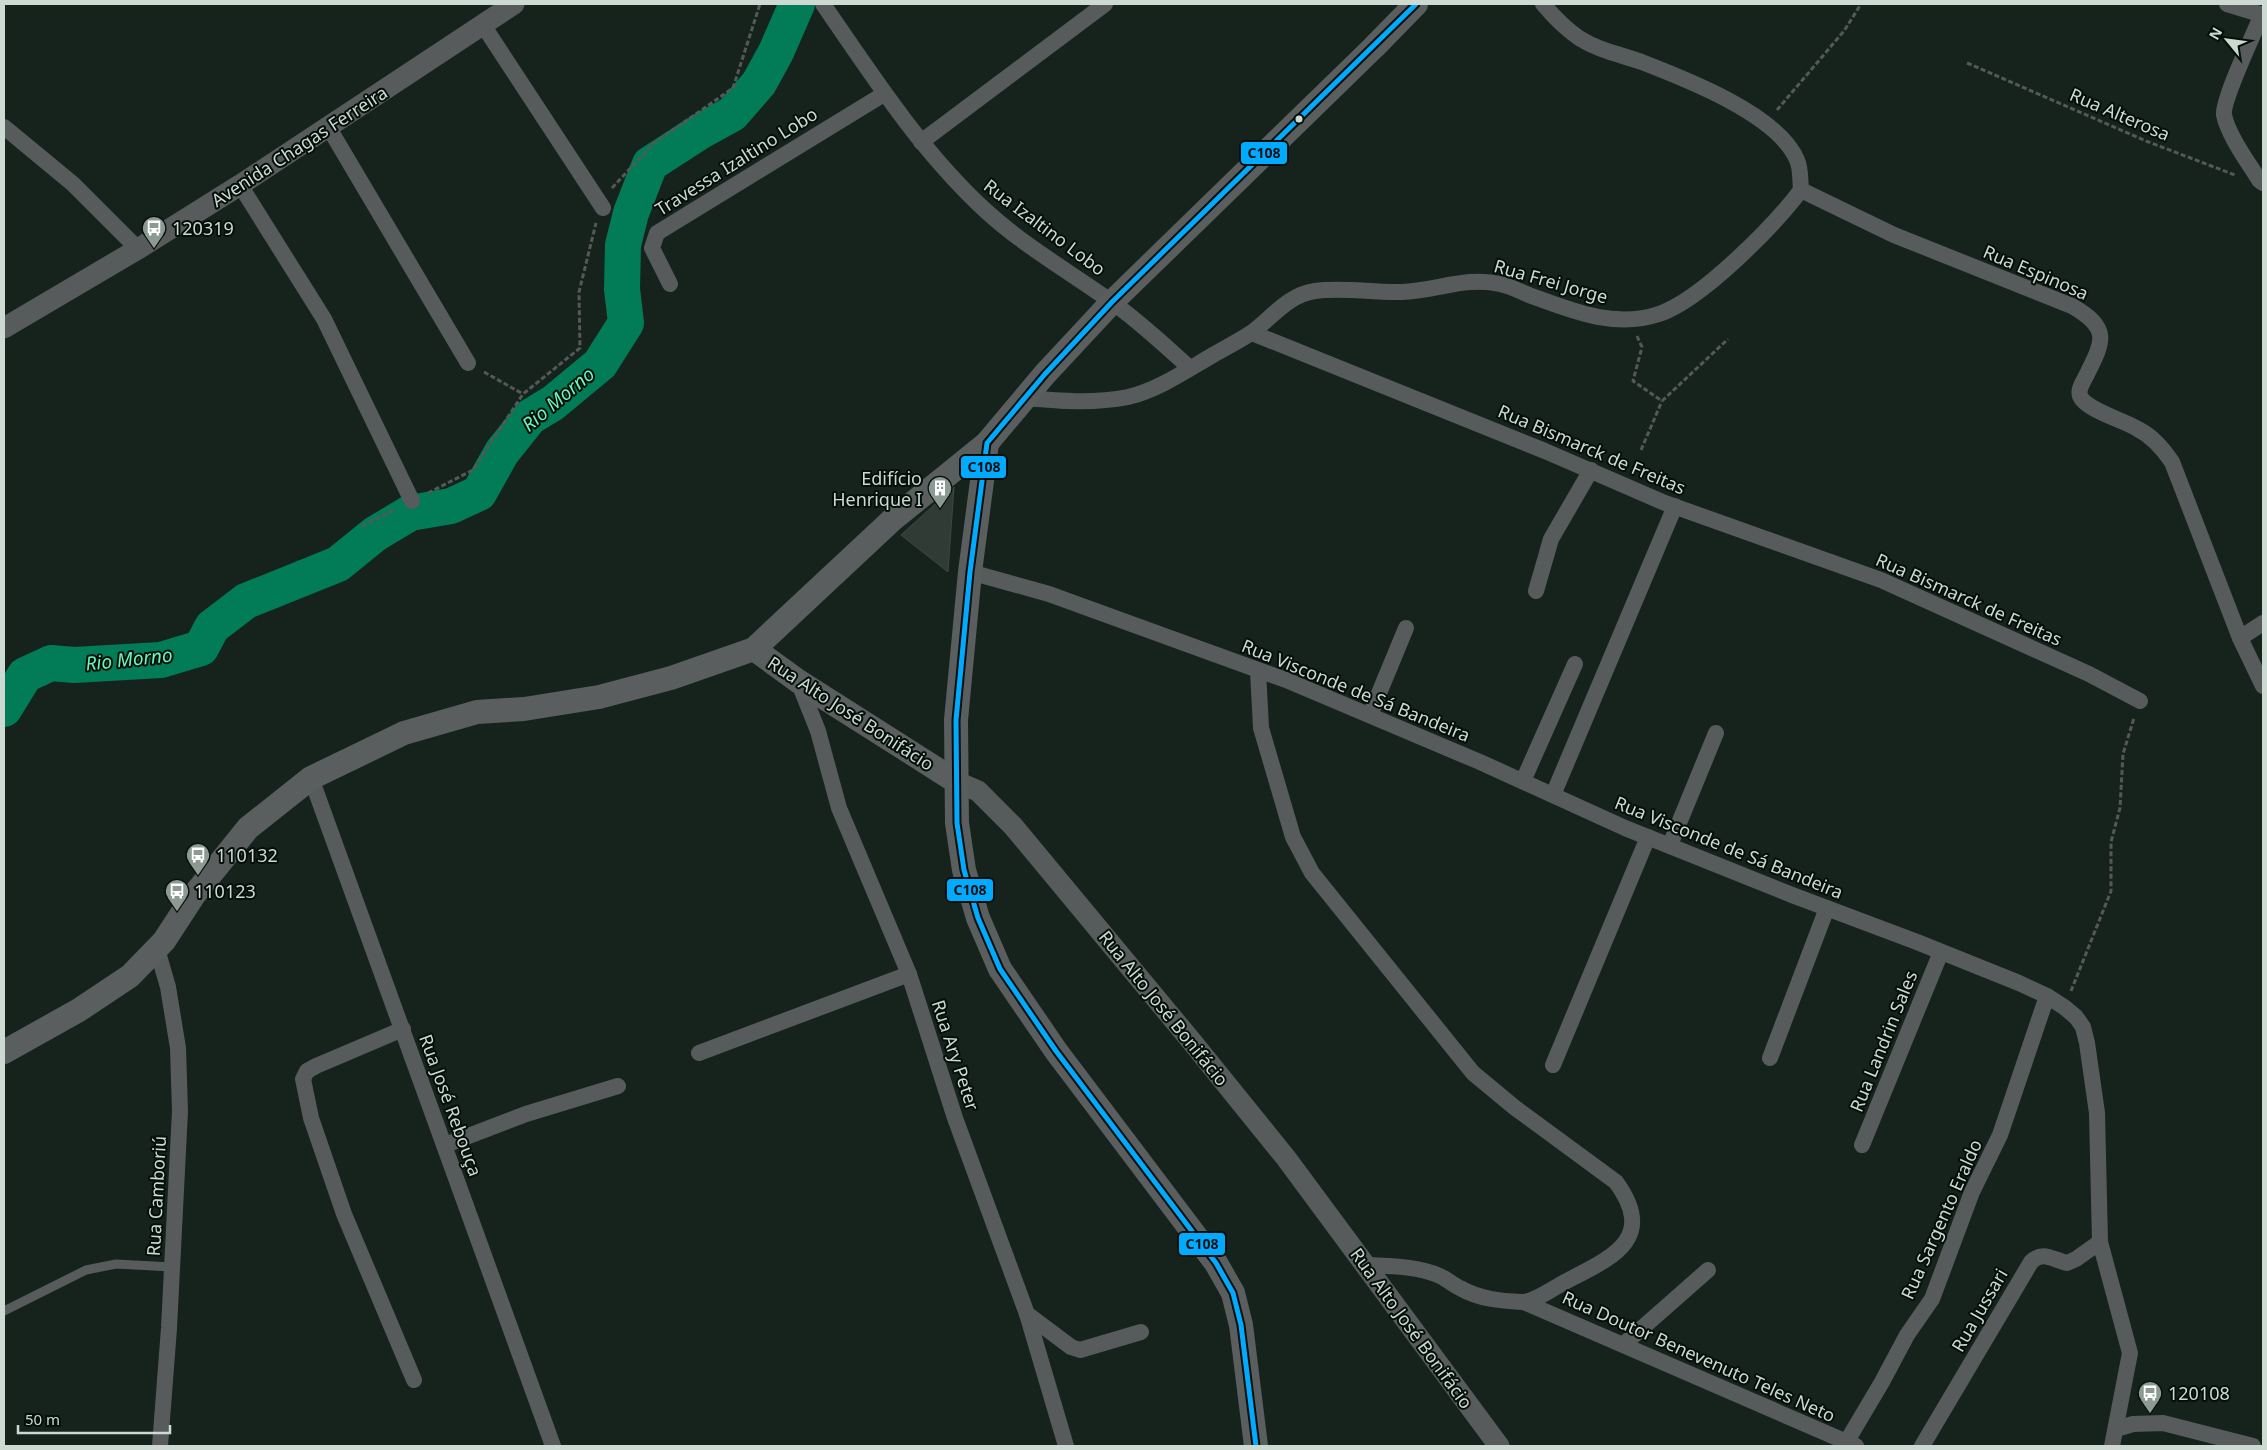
<svg xmlns="http://www.w3.org/2000/svg" width="2267" height="1450" viewBox="0 0 2267 1450" font-family="'Noto Sans',sans-serif">
	<style>
		.lines { fill: none; stroke-linecap: round; stroke-linejoin: round }
		.river { stroke: #027b57; stroke-width: 36 }
		.building { fill: #313b36; stroke: #3d4843 }
		.path { stroke: #545958; stroke-width: 3; stroke-dasharray: 5 2.5; stroke-linecap: butt }
		.service { stroke: #585b5c; stroke-width: 9 }
		.minor { stroke: #585b5c; stroke-width: 16 }
		.tertiary { stroke: #585b5c; stroke-width: 21 }
		.secondary { stroke: #5a5e5e; stroke-width: 24 }
		.bus-1-casing { stroke: #050f0a; stroke-width: 9 }
		.bus-1 { stroke: #0af; stroke-width: 5 }
		.bus-dot { fill: #ccdad2; stroke: #050f0a; stroke-width: 2 }
		.labels { text-anchor: middle; dominant-baseline: central; stroke-width: 4; stroke-linejoin: round; paint-order: stroke }
		.street-label { font-size: 18px; fill: #ccdad2; stroke: #050f0a }
		.poi-label { font-size: 18px; fill: #ccdad2; stroke: #050f0a; text-anchor: start }
		.water-label { font-size: 19px; font-style: italic; fill: #6bf6bd; stroke: #050f0a }
		.line-badge { stroke: #050f0a; stroke-width: 2 }
		.pale-badge-label { font-size: 14px; text-anchor: middle; font-weight: bold; fill: #111 }
	</style>
	<rect width="100%" height="100%" fill="#16231d"/>
	<g class="lines">
		<path class="river" d="M4 709 25 675 51 663 74 665 161 660 201 648 212 627 246 601 338 564 375 534 410 513 451 506 479 493 502 452 530 417 553 403 600 364 626 323 622 289 623 245 631 213 650 164 701 131 732 114 759 83 776 52 797 4"/>
	</g>
	<path class="building" d="M954 487 948 572 901 535Z"/>
	<g class="lines">
		<g class="path">
			<path d="M1967 63 2146 141 2235 175"/>
			<path d="M1777 110 1844 31 1861 4"/>
			<path d="M612 188 653 144 733 88 760 4"/>
			<path d="M1637 336 1642 347 1633 381 1662 401 1728 339"/>
			<path d="M484 372 523 394"/>
			<path d="M1641 450 1662 401"/>
			<path d="M428 493 473 470 523 394 580 348 579 292 596 223"/>
			<path d="M362 526 396 509"/>
			<path d="M2071 991 2111 891V842L2120 808 2123 754 2134 718"/>
		</g>
		<path class="service" d="M4 1311 86 1270 116 1264 172 1267"/>
		<g class="minor">
			<path d="M823 4C873 77 921 151 986 211 1023 245 1068 271 1109 300 1138 320 1164 345 1190 368"/>
			<path d="M2227 4 2263 15"/>
			<path d="M2262 14C2255 32 2222 100 2224 115 2228 135 2248 162 2259 180L2263 183"/>
			<path d="M483 25 603 208"/>
			<path d="M4 127 73 184 138 249"/>
			<path d="M329 128 468 363"/>
			<path d="M921 142 1105 4"/>
			<path d="M240 185 324 319 412 501"/>
			<path d="M1801 190 1894 235 2072 306C2112 329 2103 342 2085 378 2082 384 2078 389 2080 396 2086 410 2123 420 2136 428 2152 436 2162 447 2172 462L2240 638 2263 686"/>
			<path d="M670 284 652 248 657 233 884 94"/>
			<path d="M1252 333 1545 451 1665 503 1881 580 2089 674 2140 701"/>
			<path d="M1024 398C1059 401 1093 404 1128 397 1158 390 1187 370 1213 355 1225 348 1239 341 1251 333 1272 318 1287 295 1315 291 1343 287 1373 293 1402 292 1435 291 1467 276 1500 284 1510 286 1519 291 1529 295 1570 310 1614 329 1659 314 1701 300 1774 226 1801 190 1800 181 1801 168 1797 160 1778 114 1683 78 1639 61 1618 54 1598 50 1579 38 1566 29 1553 16 1543 4"/>
			<path d="M970 572 1049 594 1286 680 1480 762 1625 828 1792 895 1917 942 2019 983 2047 996 2064 1007 2076 1017 2083 1027 2087 1043 2097 1113 2100 1242 2130 1353 2112 1446"/>
			<path d="M1536 591 1551 539 1591 470"/>
			<path d="M2240 638 2263 623"/>
			<path d="M1258 671 1261 728 1293 837 1312 873 1473 1073 1514 1107 1616 1182C1659 1241 1608 1259 1563 1283 1554 1288 1532 1303 1522 1302 1501 1301 1479 1299 1460 1288 1453 1285 1447 1279 1440 1276 1418 1266 1389 1266 1365 1265"/>
			<path d="M798 681 818 731 839 808 909 974 955 1118 1027 1314 1066 1446"/>
			<path d="M1370 715 1406 628"/>
			<path d="M311 778 553 1446"/>
			<path d="M1523 781 1575 664"/>
			<path d="M1553 795 1675 506"/>
			<path d="M1670 845 1716 733"/>
			<path d="M157 949 168 987 178 1048 180 1111 169 1328 160 1446"/>
			<path d="M403 1029 316 1066 307 1071 303 1079 311 1118 344 1214 414 1380"/>
			<path d="M699 1053 909 974"/>
			<path d="M1770 1058 1827 908"/>
			<path d="M1553 1065 1648 837"/>
			<path d="M445 1145 526 1114 618 1086"/>
			<path d="M1862 1145 1941 952"/>
			<path d="M1526 1303 1856 1446"/>
			<path d="M1027 1314 1071 1347 1080 1350 1141 1332"/>
			<path d="M1624 1344 1708 1270"/>
			<path d="M2116 1429 2133 1424 2163 1423 2253 1446"/>
			<path d="M1844 1446 1882 1382 1907 1335 1932 1299 1972 1192 2000 1135 2047 996"/>
			<path d="M1922 1446 2031 1262C2043 1250 2053 1260 2067 1263L2076 1259 2100 1242"/>
		</g>
		<g class="tertiary">
			<path d="M4 328 138 249 240 185 514 4"/>
			<path d="M957 782 978 791 1013 826 1193 1043 1286 1158 1499 1446"/>
		</g>
		<g class="secondary">
			<path d="M987 443 970 572 956 720 957 823 964 870 978 918 1000 969 1056 1051 1216 1263 1233 1293 1241 1325 1256 1446"/>
			<path d="M754 649 798 681 957 782"/>
			<path d="M4 1052 79 1010 130 976 164 941 194 895 248 828 311 778 404 733 477 712 524 709 599 697 671 678 754 649 892 520 987 443 1045 374 1112 302 1374 47 1416 4"/>
		</g>
		<g class="bus-1-casing">
			<path id="bus-1" d="M1256 1446 1241 1325 1233 1293 1216 1263 1056 1051 1000 969 978 918 964 870 957 823 956 720 970 572 987 443 1045 374 1112 302 1416 4"/>
		</g>
		<use href="#bus-1" class="bus-1"/>
	</g>
	<defs>
		<g id="bus-pin" transform="scale(1.25)"><path d="M0 17L-7.5 6A9.5 9.5 0 1 1 7.5 6Z" fill="#8c9a93" stroke="#050f0a"/><path d="M-5-6H5V4H4V6H2V4H-2V6H-4V4H-5ZM-3.5-4V0h7V-4ZM-3.5 1.2v1.5H-2V1.2ZM2 1.2v1.5H3.5V1.2Z" fill="#fff"/></g>
		<g id="building-pin" transform="scale(1.25)"><path d="M0 17L-7.5 6A9.5 9.5 0 1 1 7.5 6Z" fill="#8c9a93" stroke="#050f0a"/><path d="M-4-6H4V6H1V3H-1V6H-4ZM-2.5-4.3h1.7v1.8h-1.7ZM.8-4.3h1.7v1.8H.8ZM-2.5-1h1.7V.8h-1.7ZM.8-1h1.7V.8H.8Z" fill="#fff"/></g>
	</defs>
	<g fill-rule="evenodd">
		<use href="#bus-pin" x="154" y="228"/>
		<use href="#building-pin" x="940" y="488"/>
		<use href="#bus-pin" x="198" y="855"/>
		<use href="#bus-pin" x="177" y="891"/>
		<use href="#bus-pin" x="2150" y="1393"/>
	</g>
	<circle class="bus-dot" cx="1299" cy="119" r="4.5"/>
	<g class="labels">
		<g class="street-label">
			<text transform="translate(2120 114) rotate(23)">Rua Alterosa</text>
			<text transform="translate(299 146) rotate(-33)">Avenida Chagas Ferreira</text>
			<text transform="translate(736 161) rotate(-32)">Travessa Izaltino Lobo</text>
			<text transform="translate(1045 227) rotate(37)">Rua Izaltino Lobo</text>
			<text transform="translate(2036 272) rotate(23)">Rua Espinosa</text>
			<text transform="translate(1551 281) rotate(16)">Rua Frei Jorge</text>
			<text transform="translate(1592 449) rotate(23)">Rua Bismarck de Freitas</text>
			<text transform="translate(1969 599) rotate(24)">Rua Bismarck de Freitas</text>
			<text transform="translate(1356 690) rotate(22)">Rua Visconde de Sá Bandeira</text>
			<text transform="translate(851 713) rotate(33)">Rua Alto José Bonifácio</text>
			<text transform="translate(1729 847) rotate(22)">Rua Visconde de Sá Bandeira</text>
			<text transform="translate(1164 1008) rotate(51)">Rua Alto José Bonifácio</text>
			<text transform="translate(1883 1041) rotate(-68)">Rua Landrin Sales</text>
			<text transform="translate(956 1055) rotate(72)">Rua Ary Peter</text>
			<text transform="translate(451 1105) rotate(70)">Rua José Rebouça</text>
			<text transform="translate(156 1196) rotate(-87)">Rua Camboriú</text>
			<text transform="translate(1941 1219) rotate(-66)">Rua Sargento Eraldo</text>
			<text transform="translate(1979 1310) rotate(-60)">Rua Jussari</text>
			<text transform="translate(1412 1328) rotate(54)">Rua Alto José Bonifácio</text>
			<text transform="translate(1699 1356) rotate(24)">Rua Doutor Benevenuto Teles Neto</text>
		</g>
		<g class="poi-label">
			<text x="172" y="228">120319</text>
			<text x="922" y="478" text-anchor="end">Edifício<tspan x="922" dy="21">Henrique I</tspan></text>
			<text x="216" y="855">110132</text>
			<text x="194" y="891">110123</text>
			<text x="2168" y="1393">120108</text>
		</g>
		<g class="water-label">
			<text transform="translate(558 399) rotate(-40)">Rio Morno</text>
			<text transform="translate(129 659) rotate(-6)">Rio Morno</text>
		</g>
	</g>
	<g class="line-badge">
		<rect x="1240" y="141" width="48" height="24" rx="5" fill="#0af"/>
		<rect x="960" y="455" width="47" height="24" rx="5" fill="#0af"/>
		<rect x="946" y="878" width="48" height="24" rx="5" fill="#0af"/>
		<rect x="1178" y="1232" width="48" height="24" rx="5" fill="#0af"/>
	</g>
	<g class="pale-badge-label">
		<text x="1264" y="158">C108</text>
		<text x="984" y="472">C108</text>
		<text x="970" y="895">C108</text>
		<text x="1202" y="1249">C108</text>
	</g>
	<rect width="2267" height="1450" fill="none" stroke="#ccdad2" stroke-width="10"/>
	<g transform="translate(2227 40) rotate(299)" stroke="#050f0a" stroke-width="4" paint-order="stroke">
	<path d="M0-4L9 19L0 12L-9 19Z" fill="#ccdad2"/>
	<text y="-8" font-size="14" font-weight="bold" text-anchor="middle" fill="#ccdad2">N</text>
	</g>
	<path d="M18 1425v8h152v-8" fill="none" stroke="#ccdad2" stroke-width="2.5"/>
	<text x="25" y="1425" font-size="15" fill="#ccdad2" stroke="#050f0a" stroke-width="4" paint-order="stroke">50 m</text>
</svg>
